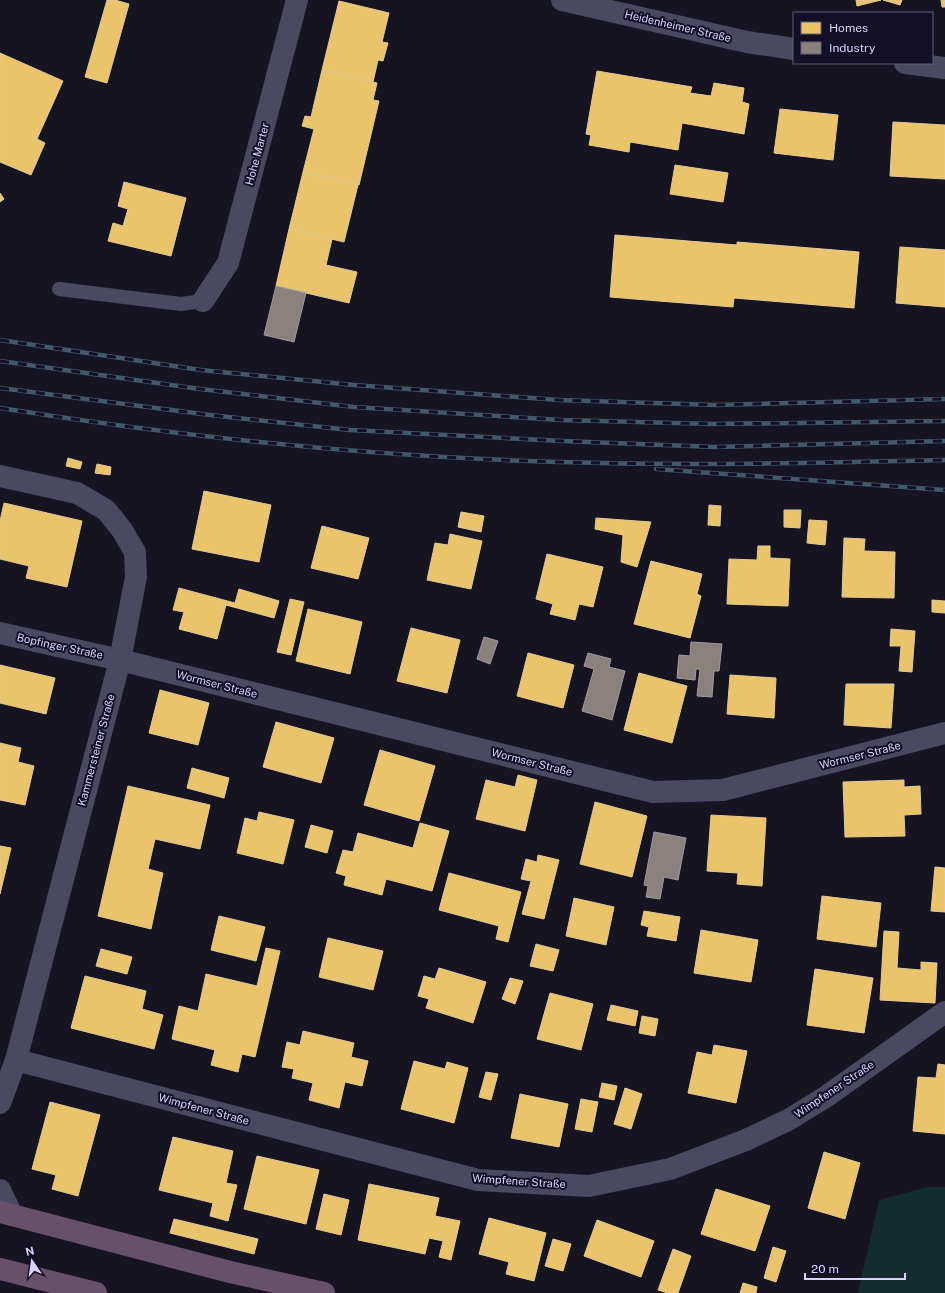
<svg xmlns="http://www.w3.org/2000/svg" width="945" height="1293" viewBox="0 0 945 1293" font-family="'Public Sans',sans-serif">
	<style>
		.green { fill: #132c2d }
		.homes { fill: #e9c46a; stroke: #e4c997 }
		.industry { fill: #8a817c; stroke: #a29aa3 }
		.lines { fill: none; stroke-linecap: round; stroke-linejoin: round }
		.lane { stroke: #4a4962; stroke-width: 14 }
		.street { stroke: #4a4962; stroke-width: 22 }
		.highway { stroke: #67516a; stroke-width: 22 }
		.rail-casing { stroke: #43596b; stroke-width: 4.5 }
		.rail { stroke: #130f26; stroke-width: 3; stroke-dasharray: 9; stroke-linecap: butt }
		.labels { text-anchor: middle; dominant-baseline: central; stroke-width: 4; stroke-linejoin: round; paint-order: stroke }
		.street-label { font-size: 11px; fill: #d9d4ff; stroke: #130f26 }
	</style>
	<rect width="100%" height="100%" fill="#161421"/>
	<path class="green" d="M927 1187H945V1293H858L879 1200Z"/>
	<g class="homes">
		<path d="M107 0H115L129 4 107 83 85 77Z"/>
		<path d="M856 0H881L857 6Z"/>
		<path d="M883 0H902L900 5Z"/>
		<path d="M941 0H945V7H942Z"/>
		<path d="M339 1 389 13 382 42 388 43 383 61 378 60 373 82 322 70Z"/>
		<path d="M0 53 63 81 37 139 45 143 31 175 0 162Z"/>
		<path d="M322 70 377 83 373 100 379 101 359 185 303 172 314 129 302 126 305 116 311 117Z"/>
		<path d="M597 71 692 87 690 93 711 96 714 83 744 88 742 102 749 104 744 134 682 123 678 150 630 142 629 152 589 145 591 135 586 134Z"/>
		<path d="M780 109 838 115 833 160 774 153Z"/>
		<path d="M893 122 945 125V179L890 176Z"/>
		<path d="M675 165 728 173 723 202 670 194Z"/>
		<path d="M303 172 358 185 344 242 289 229Z"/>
		<path d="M124 182 186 198 171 256 108 241 113 223 123 226 128 209 118 206Z"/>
		<path d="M0 193 4 199 0 202Z"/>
		<path d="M289 229 332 239 326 265 357 272 349 303 276 286Z"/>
		<path d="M615 235 737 245V242L859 252 854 308 734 298 733 307 610 297Z"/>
		<path d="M900 247 945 250V307L896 303Z"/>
		<path d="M68 458 82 462 80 469 66 466Z"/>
		<path d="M97 464 111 467 110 475 95 473Z"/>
		<path d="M204 491 271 505 259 562 192 549Z"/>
		<path d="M4 503 82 521 67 587 26 578 29 566 0 559V521Z"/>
		<path d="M709 505 721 506 720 526 708 525Z"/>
		<path d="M784 510H801L800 528 784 527Z"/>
		<path d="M461 512 484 516 481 532 458 527Z"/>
		<path d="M596 518 651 522 637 567 621 562 623 535 595 529Z"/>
		<path d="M809 520 827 521 825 545 807 543Z"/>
		<path d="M322 526 369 538 358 579 311 568Z"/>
		<path d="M450 534 482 541 471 589 427 580 435 543 448 545Z"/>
		<path d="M844 538 865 539 864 551 895 552 894 598 842 597Z"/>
		<path d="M758 546H770V558L790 559 788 606 727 604 729 559 757 560Z"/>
		<path d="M547 554 603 567 593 607 579 604 575 620 550 614 553 604 536 599Z"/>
		<path d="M651 561 702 574 697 594 701 596 690 638 634 624Z"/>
		<path d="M179 588 235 603 239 589 279 601 274 618 226 605 217 639 179 629 184 612 173 610Z"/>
		<path d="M290 599 304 602 291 655 277 652Z"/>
		<path d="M932 600 945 601V613L932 612Z"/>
		<path d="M308 609 362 622 350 674 296 661Z"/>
		<path d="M411 628 460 640 447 693 397 681Z"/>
		<path d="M891 629 915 631 912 672 899 671 901 646H890Z"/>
		<path d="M528 653 574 665 563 708 517 696Z"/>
		<path d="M0 665 55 678 46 714 0 703Z"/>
		<path d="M639 673 687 686 672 743 624 730Z"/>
		<path d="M730 675 776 678 774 718 727 714Z"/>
		<path d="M846 684H894L891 728 844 725Z"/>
		<path d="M160 690 209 703 198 745 149 733Z"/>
		<path d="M276 722 334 738 321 783 263 767Z"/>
		<path d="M0 743 21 748 18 762 34 766 25 805 0 800Z"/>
		<path d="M380 750 435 766 419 821 364 805Z"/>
		<path d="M192 768 229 778 224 798 187 788Z"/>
		<path d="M518 775 537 780 525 831 476 819 486 780 515 787Z"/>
		<path d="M904 780V787L920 786 921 814 904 815 905 836 845 837 843 782Z"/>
		<path d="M128 786 210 805 200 849 155 839 148 869 163 873 151 929 98 916Z"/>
		<path d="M595 802 647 816 632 877 580 864Z"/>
		<path d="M259 812 294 820 283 864 237 853 245 818 257 821Z"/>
		<path d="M711 815 766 818 762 886 737 884 738 873 707 871Z"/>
		<path d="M420 823 449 831 432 891 386 879 382 895 344 885 346 876 336 873 343 850 353 852 358 833 413 848Z"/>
		<path d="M311 825 333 831 327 853 305 847Z"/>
		<path d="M0 846 11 848 0 894Z"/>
		<path d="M538 855 559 860 544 919 522 914 531 881 521 879 526 859 537 862Z"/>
		<path d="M935 867 945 868V912L931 911Z"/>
		<path d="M449 873 521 892 508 942 496 939 499 926 439 910Z"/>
		<path d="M822 896 881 903 876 947 817 939Z"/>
		<path d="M574 898 614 907 606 945 566 936Z"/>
		<path d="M644 911 680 917 676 941 647 936 649 927 641 925Z"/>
		<path d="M219 916 265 927 256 961 211 950Z"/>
		<path d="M701 930 758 940 751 982 694 973Z"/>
		<path d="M884 931 899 932 897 968 921 970V962L937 963 935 1003 880 1000Z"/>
		<path d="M328 938 383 951 373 990 319 977Z"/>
		<path d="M536 944 559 950 553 971 530 966Z"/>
		<path d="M266 948 280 951 255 1057 242 1054 238 1072 211 1065 215 1050 172 1039 179 1006 198 1011 206 974 257 986Z"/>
		<path d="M101 949 132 957 127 974 96 966Z"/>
		<path d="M439 968 486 982 473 1023 426 1008 429 999 418 996 424 976 435 979Z"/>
		<path d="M815 969 873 978 864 1033 807 1025Z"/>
		<path d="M85 976 146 991 142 1009 163 1015 154 1049 71 1028Z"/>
		<path d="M510 978 523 981 515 1004 502 999Z"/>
		<path d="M550 993 593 1004 581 1050 537 1039Z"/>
		<path d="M611 1005 638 1011 635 1026 607 1020Z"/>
		<path d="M642 1016 658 1019 655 1036 639 1033Z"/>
		<path d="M303 1031 354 1043 351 1057 368 1061 362 1086 345 1082 339 1108 309 1100 313 1083 292 1078 294 1069 282 1067 287 1042 300 1045Z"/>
		<path d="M714 1045 747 1051 736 1103 688 1093 697 1052 712 1055Z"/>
		<path d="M414 1061 445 1069 447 1062 468 1068 454 1123 401 1109Z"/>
		<path d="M938 1064 945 1065V1134L913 1131 918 1077 936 1078Z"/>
		<path d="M486 1072 498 1074 491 1100 479 1097Z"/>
		<path d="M602 1083 617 1086 614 1100 599 1097Z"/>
		<path d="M625 1088 642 1094 631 1129 614 1124Z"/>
		<path d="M520 1094 568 1104 559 1147 511 1138Z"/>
		<path d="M581 1099 598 1102 592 1132 575 1129Z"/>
		<path d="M50 1102 100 1115 78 1196 52 1189 56 1175 32 1169Z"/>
		<path d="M173 1137 233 1151 226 1183 237 1185 228 1221 210 1216 213 1203 159 1190Z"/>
		<path d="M824 1152 860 1163 845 1219 808 1208Z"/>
		<path d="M257 1156 319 1170 306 1224 244 1209Z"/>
		<path d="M369 1184 439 1198 435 1216 460 1221 451 1260 439 1257 443 1241 429 1238 425 1254 358 1240Z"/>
		<path d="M716 1189 770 1206 755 1251 701 1234Z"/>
		<path d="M324 1194 349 1200 341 1235 316 1229Z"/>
		<path d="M489 1218 546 1233 534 1281 506 1274 509 1262 479 1254Z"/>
		<path d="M174 1219 258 1239 254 1254 170 1233Z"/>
		<path d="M597 1220 654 1241 641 1277 584 1256Z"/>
		<path d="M553 1239 571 1244 563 1271 545 1266Z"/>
		<path d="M773 1247 786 1251 776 1282 764 1278Z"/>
		<path d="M673 1249 691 1256 678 1293H668L658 1290Z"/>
		<path d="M743 1283 757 1287 756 1293H740Z"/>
	</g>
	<g class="industry">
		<path d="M276 286 306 293 294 342 264 335Z"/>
		<path d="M484 637 498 641 490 664 477 659Z"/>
		<path d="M691 642 722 644 719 671H714L712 697 697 696 700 669H696L695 680 677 678 679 655 690 656Z"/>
		<path d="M588 653 611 659 609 667 625 671 612 720 582 711 594 669 584 666Z"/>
		<path d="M654 832 686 838 678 880 664 877 660 899 646 897 648 886 644 885Z"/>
	</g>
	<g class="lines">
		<path class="lane" d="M59 289 181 304 203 301"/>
		<g class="street">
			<path d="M562 0 747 42 794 49"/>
			<path d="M905 63 945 68"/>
			<path d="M203 301 228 263 297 0"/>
			<path d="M0 476 77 493 106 510 122 530 135 552 136 577 120 660 16 1060 0 1103"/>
			<path d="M0 633 120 660 653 792 723 790 945 733"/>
			<path d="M16 1060 478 1180 589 1186 670 1169 746 1140 790 1119 827 1096 945 1012"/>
			<path d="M0 1190 12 1215"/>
		</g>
		<g class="highway">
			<path d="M0 1212 230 1272 324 1293"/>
			<path d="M0 1269 96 1293"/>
		</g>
		<g class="rail-casing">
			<g id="rail">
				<path d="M0 340 201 370 354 385 559 400 715 405 945 399"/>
				<path d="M0 361 200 389 354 407 561 420 714 424 945 421"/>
				<path d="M0 388 210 415 350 430 562 441 715 447 945 441"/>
				<path d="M0 408C183 437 374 457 559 462 688 466 816 463 945 460"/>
				<path d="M656 469 945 490"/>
			</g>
		</g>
		<use href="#rail" class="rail"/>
	</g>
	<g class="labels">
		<g class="street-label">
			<text transform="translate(678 26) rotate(13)">Heidenheimer Straße</text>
			<text transform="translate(257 154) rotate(-75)">Hohe Marter</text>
			<text transform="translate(60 646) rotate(12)">Bopfinger Straße</text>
			<text transform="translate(217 684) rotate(14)">Wormser Straße</text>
			<text transform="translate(96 750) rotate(-75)">Kammersteiner Straße</text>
			<text transform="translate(860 755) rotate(-14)">Wormser Straße</text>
			<text transform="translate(532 762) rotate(14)">Wormser Straße</text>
			<text transform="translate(834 1089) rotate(-34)">Wimpfener Straße</text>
			<text transform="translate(204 1109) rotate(15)">Wimpfener Straße</text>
			<text transform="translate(519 1181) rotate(4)">Wimpfener Straße</text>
		</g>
	</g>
	<rect x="793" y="12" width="140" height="52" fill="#130f26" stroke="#625e7d"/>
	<rect x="801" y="22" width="20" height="12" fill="#e9c46a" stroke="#625e7d"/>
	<text x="829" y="32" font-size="12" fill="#d9d4ff">Homes</text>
	<rect x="801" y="42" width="20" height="12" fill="#8a817c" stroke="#625e7d"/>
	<text x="829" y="52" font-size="12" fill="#d9d4ff">Industry</text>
	<g transform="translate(32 1261) rotate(347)" stroke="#130f26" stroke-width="3" paint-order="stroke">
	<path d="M0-3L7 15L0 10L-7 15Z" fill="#d9d4ff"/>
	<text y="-6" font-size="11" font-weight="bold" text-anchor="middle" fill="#d9d4ff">N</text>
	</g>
	<path d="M805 1273v6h100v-6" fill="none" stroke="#d9d4ff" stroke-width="2"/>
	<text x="811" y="1273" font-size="12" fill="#d9d4ff" stroke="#130f26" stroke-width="3" paint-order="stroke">20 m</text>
</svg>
